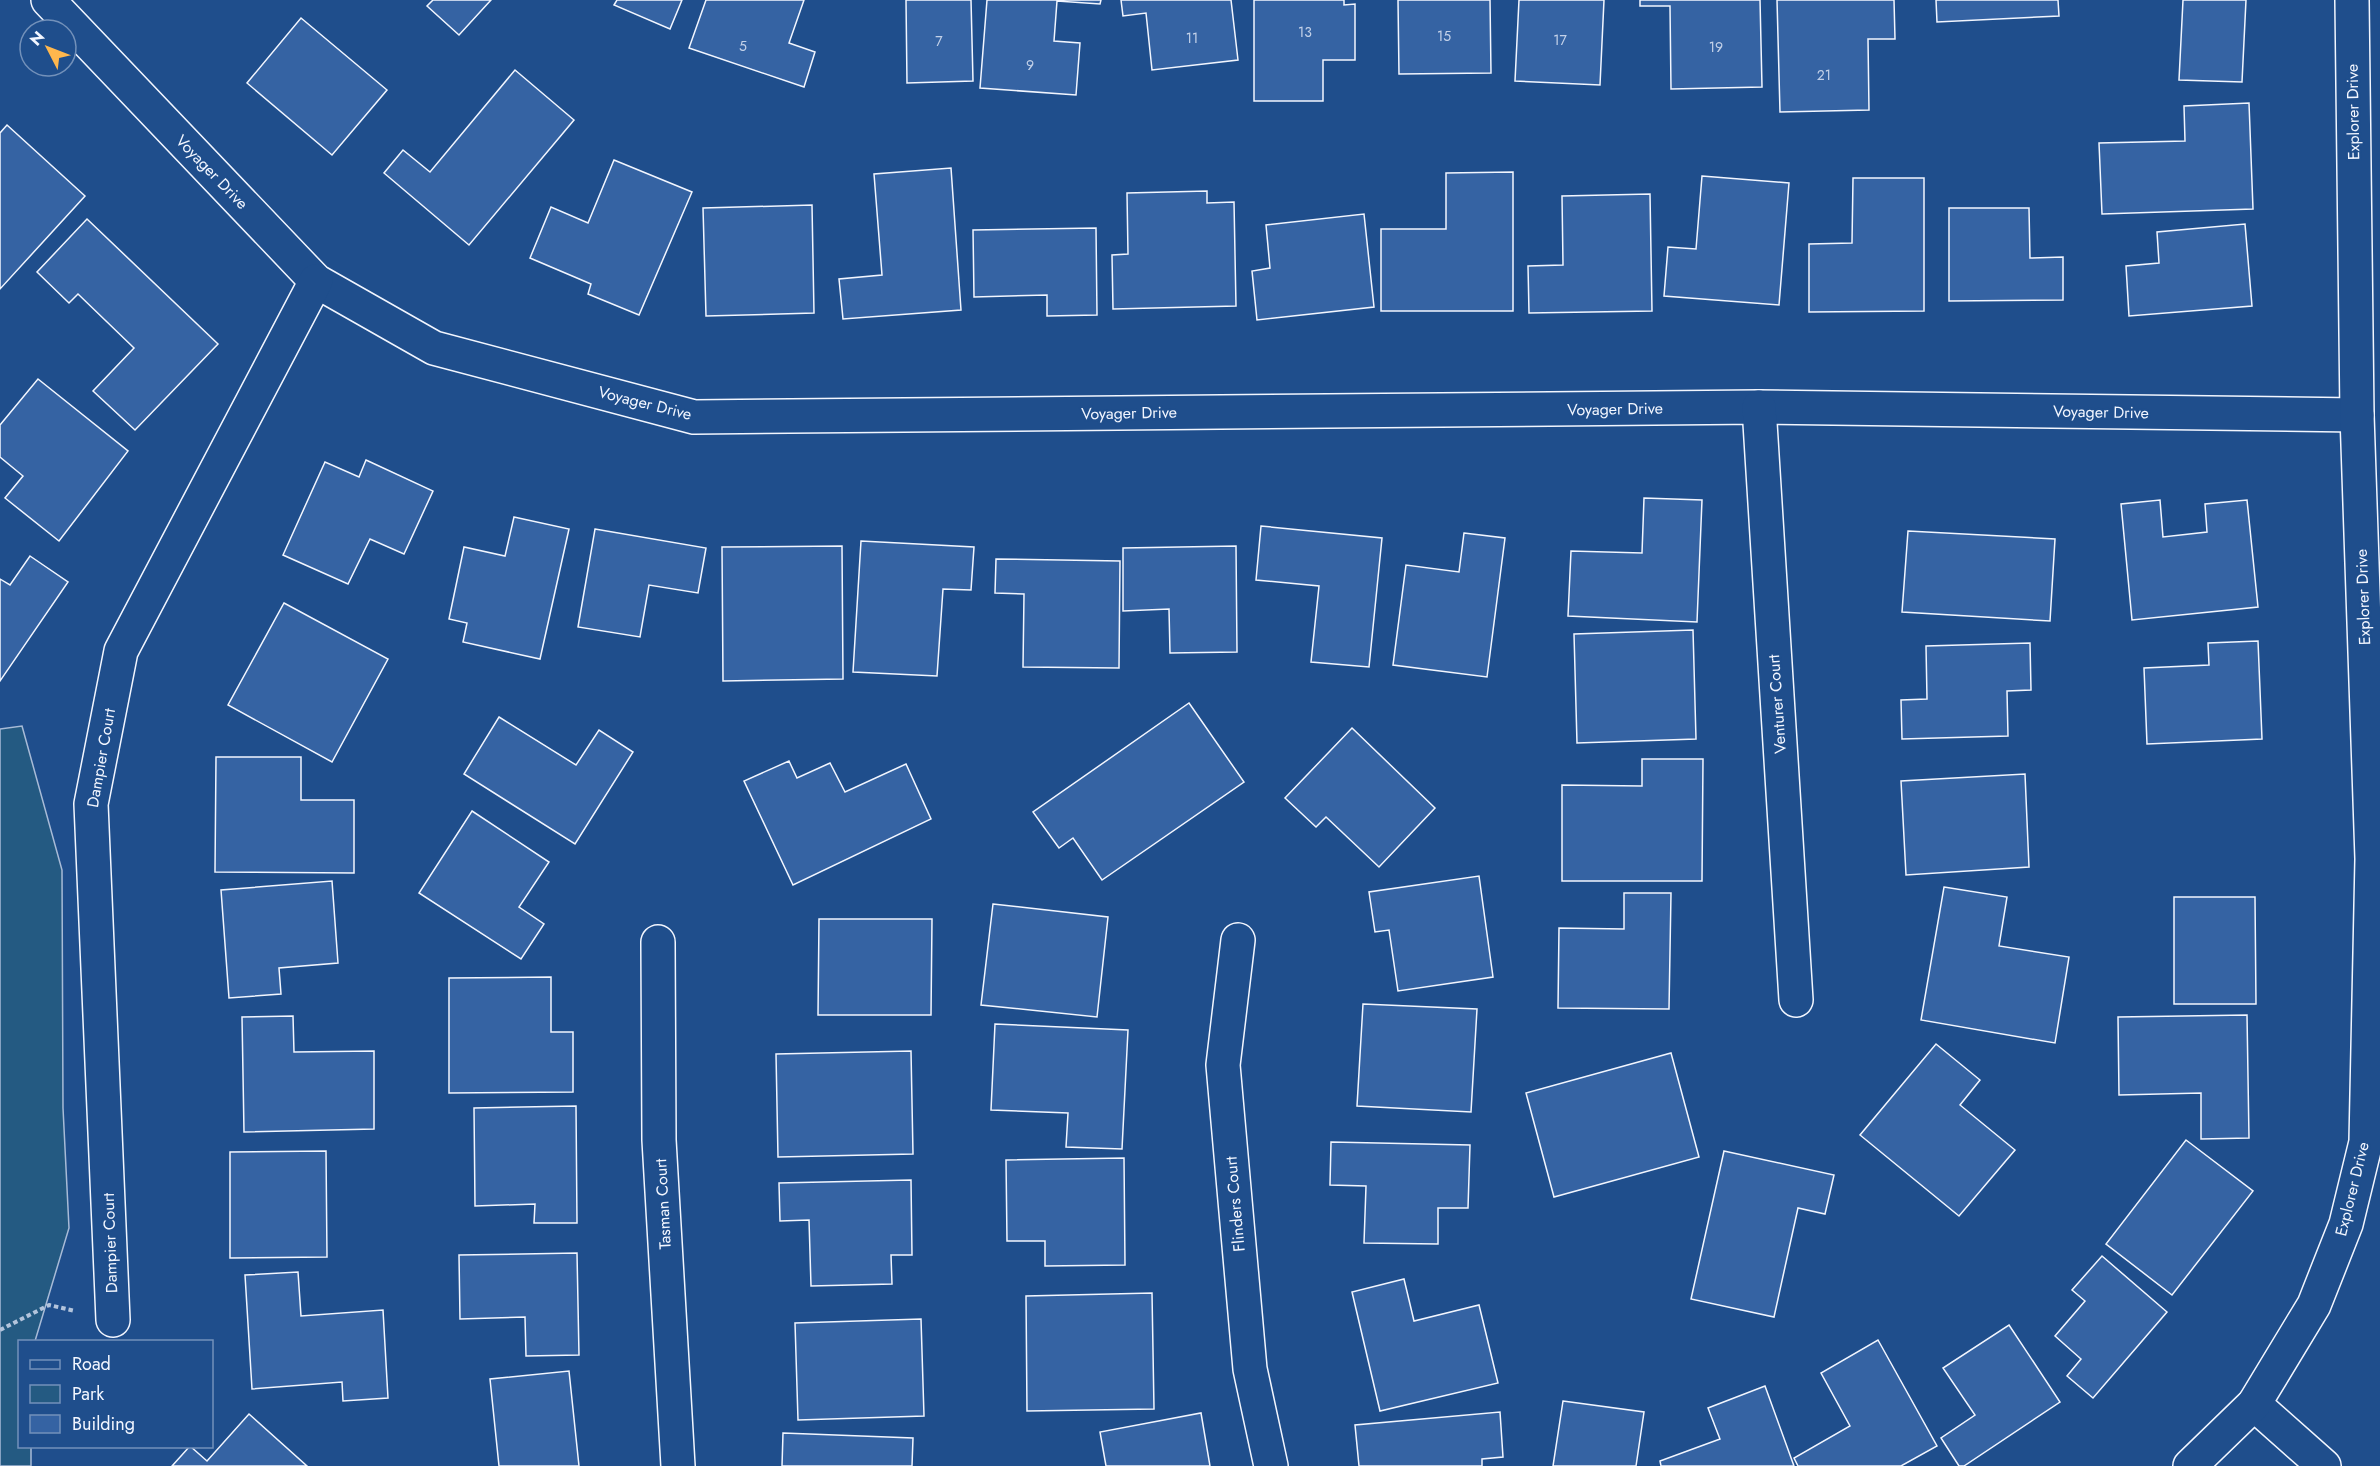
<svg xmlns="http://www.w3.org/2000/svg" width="2380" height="1466" viewBox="0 0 2380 1466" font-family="Jost,sans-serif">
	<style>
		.green { fill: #245a82; stroke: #a8bbd7; stroke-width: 1.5 }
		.building { fill: #3563a3; stroke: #f2f6ff; stroke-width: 1.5 }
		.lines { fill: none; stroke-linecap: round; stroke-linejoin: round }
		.minor-casing { stroke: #f2f6ff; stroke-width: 36 }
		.tertiary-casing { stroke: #f2f6ff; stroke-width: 36 }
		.path { stroke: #b3c4dc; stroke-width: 4; stroke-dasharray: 4.5 3; stroke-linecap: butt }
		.minor { stroke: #1f4e8c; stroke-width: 33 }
		.tertiary { stroke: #1f4e8c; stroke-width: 33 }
		.labels { text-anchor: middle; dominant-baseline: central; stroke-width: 4.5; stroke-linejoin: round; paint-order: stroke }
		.number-label { font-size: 14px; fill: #c3d1e8 }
		.street-label { font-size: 16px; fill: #f2f6ff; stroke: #1f4e8c }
	</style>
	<rect width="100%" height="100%" fill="#1f4e8c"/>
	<path class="green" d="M22 726 62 870 63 1108 69 1228 35 1341 20 1342V1446L31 1447V1466H0V729Z"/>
	<g class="building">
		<path d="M433 0H491L459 35 427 6Z"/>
		<path d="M617 0H682L670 29 614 5Z"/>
		<path d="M706 0H804L789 43 815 52 804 87 689 48Z"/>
		<path d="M906 0H971L973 81 907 83Z"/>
		<path d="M987 0H1101L1100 4 1057 1 1054 41 1080 43 1076 95 980 88Z"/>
		<path d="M1121 0H1231L1238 60 1152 70 1146 13 1123 16Z"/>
		<path d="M1254 0H1344V5L1355 4V60H1323V101H1254Z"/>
		<path d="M1398 0H1490L1491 73 1399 74Z"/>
		<path d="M1519 0H1604L1600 85 1515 81Z"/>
		<path d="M1640 0H1760L1762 87 1671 89 1670 6H1640Z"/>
		<path d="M1777 0H1894L1895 39H1868L1869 110 1780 112Z"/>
		<path d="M1936 0H2058L2059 16 1937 22Z"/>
		<path d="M2183 0H2246L2242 82 2179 80Z"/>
		<path d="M301 18 387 90 332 155 247 83Z"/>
		<path d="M515 70 574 120 469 245 384 173 403 150 430 172Z"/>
		<path d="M2249 103 2253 209 2102 214 2099 143 2185 141 2184 106Z"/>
		<path d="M7 125 85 196 0 289V133Z"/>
		<path d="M614 160 692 192 639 315 588 294 591 284 530 258 551 207 588 223Z"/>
		<path d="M951 168 961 310 843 319 839 279 882 275 874 174Z"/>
		<path d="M1513 172V311H1381V229H1446V173Z"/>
		<path d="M1702 176 1789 183 1779 305 1664 296 1668 247 1696 249Z"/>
		<path d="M1853 178H1924V311L1809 312V244L1852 243Z"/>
		<path d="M1207 191V203L1234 202 1236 306 1113 309 1112 255 1128 254 1127 193Z"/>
		<path d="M1650 194 1652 311 1529 313 1528 266 1563 265 1562 196Z"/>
		<path d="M812 205 814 313 706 316 703 208Z"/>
		<path d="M1949 208H2029L2030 258 2063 257V300L1949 301Z"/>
		<path d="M1364 214 1374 307 1257 320 1252 271 1270 268 1266 225Z"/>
		<path d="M87 219 218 344 135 430 93 391 134 348 78 294 69 303 37 272Z"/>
		<path d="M2245 224 2252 306 2129 316 2126 266 2159 263 2157 232Z"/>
		<path d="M1096 228 1097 315 1047 316V295L974 297 973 230Z"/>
		<path d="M38 379 128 451 59 541 5 498 23 476 0 457V425Z"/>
		<path d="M366 460 433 491 404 554 370 539 348 584 283 555 325 462 359 477Z"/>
		<path d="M1644 498 1702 500 1697 622 1568 616 1571 551 1642 553Z"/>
		<path d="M2160 500 2163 537 2207 532 2205 504 2247 500 2258 607 2132 620 2121 504Z"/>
		<path d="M514 517 569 529 540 659 463 642 467 623 449 619 464 547 505 556Z"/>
		<path d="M1261 526 1382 538 1369 667 1311 662 1319 586 1256 580Z"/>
		<path d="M595 529 706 548 698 593 649 585 640 637 578 627Z"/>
		<path d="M1908 531 2055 539 2050 621 1902 612Z"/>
		<path d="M1464 533 1505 538 1487 677 1393 665 1406 565 1459 572Z"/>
		<path d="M861 541 974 547 971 590 943 589 937 676 853 672Z"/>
		<path d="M842 546 843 679 723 681 722 547Z"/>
		<path d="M1236 546 1237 652 1170 653 1169 609 1123 611V548Z"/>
		<path d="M30 556 68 582 0 681V579L10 585Z"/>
		<path d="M996 559 1120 561 1119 668 1023 667 1024 594 995 593Z"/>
		<path d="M284 603 388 659 332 762 228 705Z"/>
		<path d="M1693 630 1696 739 1577 743 1574 634Z"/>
		<path d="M2258 641 2262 739 2147 744 2144 668 2209 665 2208 643Z"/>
		<path d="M2030 643 2031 690 2007 691 2008 736 1902 739 1901 700 1927 699 1926 646Z"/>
		<path d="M1189 703 1244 782 1102 880 1073 838 1059 848 1033 812Z"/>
		<path d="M499 717 576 765 599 730 633 752 575 844 464 774Z"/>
		<path d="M1352 728 1435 808 1379 867 1326 817 1316 827 1285 798Z"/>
		<path d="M216 757H301V800H354V873L215 872Z"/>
		<path d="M1642 759H1703L1702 881H1562V785L1642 786Z"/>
		<path d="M789 761 797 778 830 763 845 792 906 764 931 819 793 885 744 781Z"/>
		<path d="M2025 774 2029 867 1906 875 1901 781Z"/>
		<path d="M472 811 549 862 519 907 544 924 521 959 419 893Z"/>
		<path d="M1479 876 1493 977 1398 991 1389 930 1375 932 1369 892Z"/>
		<path d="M332 881 338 963 279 968 281 994 229 998 221 890Z"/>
		<path d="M1944 887 2007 897 1999 946 2069 957 2055 1043 1921 1020Z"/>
		<path d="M1624 893H1671L1669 1009 1558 1008 1559 928 1624 929Z"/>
		<path d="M2174 897H2255L2256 1004H2174Z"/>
		<path d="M993 904 1108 917 1097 1017 981 1005Z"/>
		<path d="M819 919H932L931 1015H818Z"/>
		<path d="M551 977V1032H573V1092L449 1093V978Z"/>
		<path d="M1363 1004 1477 1009 1471 1112 1357 1106Z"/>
		<path d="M2247 1015 2249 1138 2201 1139V1093L2119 1095 2118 1017Z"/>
		<path d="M293 1016 294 1052 374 1051V1129L244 1132 242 1017Z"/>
		<path d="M995 1024 1128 1030 1122 1149 1066 1147 1068 1113 991 1110Z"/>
		<path d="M1936 1044 1980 1080 1960 1105 2015 1150 1959 1216 1860 1135Z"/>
		<path d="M911 1051 913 1154 778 1157 776 1054Z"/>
		<path d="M1671 1053 1699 1157 1554 1197 1526 1093Z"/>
		<path d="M576 1106 577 1223H534L535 1204 475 1206 474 1108Z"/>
		<path d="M2186 1140 2253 1191 2172 1295 2106 1244Z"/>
		<path d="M1331 1142 1470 1145 1468 1208H1438V1244L1364 1243 1366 1186 1330 1185Z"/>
		<path d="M326 1151 327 1257 230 1258V1152Z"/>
		<path d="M1724 1151 1834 1175 1825 1214 1798 1208 1774 1317 1691 1299Z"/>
		<path d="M1124 1158 1125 1265 1045 1266V1241H1007L1006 1160Z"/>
		<path d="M911 1180 912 1255H891L892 1284 811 1286 809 1220 780 1221 779 1183Z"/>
		<path d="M577 1253 579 1355 526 1356 525 1317 460 1319 459 1255Z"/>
		<path d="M2102 1256 2167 1312 2093 1398 2067 1376 2081 1359 2055 1336 2085 1301 2072 1290Z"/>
		<path d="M298 1272 301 1316 383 1310 388 1398 343 1401 342 1382 252 1389 245 1275Z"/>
		<path d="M1404 1279 1414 1321 1479 1305 1498 1383 1380 1411 1352 1292Z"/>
		<path d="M1152 1293 1154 1409 1027 1411 1026 1296Z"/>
		<path d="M921 1319 924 1416 798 1420 795 1323Z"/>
		<path d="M2009 1325 2060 1402 1964 1466H1959L1941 1438 1975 1415 1943 1368Z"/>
		<path d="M1878 1340 1937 1446 1901 1466H1798L1794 1458 1850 1426 1821 1373Z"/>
		<path d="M569 1371 579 1466H499L490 1379Z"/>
		<path d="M1765 1386 1794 1466H1661L1660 1461 1720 1439 1708 1408Z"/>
		<path d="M1563 1401 1644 1412 1636 1466H1553Z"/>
		<path d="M1500 1412 1503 1457 1482 1459V1466H1359L1355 1425Z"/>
		<path d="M1201 1413 1210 1466H1106L1100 1432Z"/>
		<path d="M249 1414 307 1466H172L190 1446 207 1461Z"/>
		<path d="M783 1433 913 1438 912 1466H782Z"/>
	</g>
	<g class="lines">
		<g class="minor-casing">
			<g id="minor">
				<path d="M48 0 316 281 434 348 694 417 1759 407 2357 415"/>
				<path d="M1759 407 1796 1000"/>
				<path d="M1238 940 1223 1065 1250 1369 1271 1466"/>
				<path d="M658 942 659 1140 678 1466"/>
				<path d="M113 1320 91 804 121 651 316 281"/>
				<path d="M2254 1404 2324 1466"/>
			</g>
		</g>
		<g class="tertiary-casing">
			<path id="tertiary" d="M2190 1466 2254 1404 2314 1305 2346 1224 2366 1142 2372 859 2357 415 2352 0"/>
		</g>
		<path class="path" d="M0 1330 49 1305 75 1311"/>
		<use href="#minor" class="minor"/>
		<use href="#tertiary" class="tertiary"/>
	</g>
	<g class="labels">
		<g class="number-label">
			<text x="1305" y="32">13</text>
			<text x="1444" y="36">15</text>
			<text x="1192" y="38">11</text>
			<text x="1560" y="40">17</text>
			<text x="939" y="41">7</text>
			<text x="743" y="46">5</text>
			<text x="1716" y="47">19</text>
			<text x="1030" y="65">9</text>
			<text x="1824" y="75">21</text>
		</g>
		<g class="street-label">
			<text transform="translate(2353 112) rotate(-91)">Explorer Drive</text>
			<text transform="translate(212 172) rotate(46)">Voyager Drive</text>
			<text transform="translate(645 403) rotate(14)">Voyager Drive</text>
			<text transform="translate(1615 409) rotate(-1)">Voyager Drive</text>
			<text transform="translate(2101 412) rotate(1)">Voyager Drive</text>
			<text transform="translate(1129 413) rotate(-1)">Voyager Drive</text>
			<text transform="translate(2363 597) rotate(-92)">Explorer Drive</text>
			<text transform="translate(1777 704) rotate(-94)">Venturer Court</text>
			<text transform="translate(101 758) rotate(-80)">Dampier Court</text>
			<text transform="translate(2352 1189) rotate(-76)">Explorer Drive</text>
			<text transform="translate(663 1204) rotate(-93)">Tasman Court</text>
			<text transform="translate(1235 1204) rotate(-95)">Flinders Court</text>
			<text transform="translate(110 1243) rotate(-92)">Dampier Court</text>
		</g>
	</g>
	<rect x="18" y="1340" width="195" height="108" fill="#1f4e8c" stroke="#7391ba" stroke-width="1.5"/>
	<rect x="30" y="1360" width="30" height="9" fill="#1f4e8c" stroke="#7391ba" stroke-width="1.5"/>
	<text x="72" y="1370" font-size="18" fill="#f2f6ff">Road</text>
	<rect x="30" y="1385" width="30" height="18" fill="#245a82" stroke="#7391ba" stroke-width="1.5"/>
	<text x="72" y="1400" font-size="18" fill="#f2f6ff">Park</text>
	<rect x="30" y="1415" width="30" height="18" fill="#3563a3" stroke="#7391ba" stroke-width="1.5"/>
	<text x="72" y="1430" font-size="18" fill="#f2f6ff">Building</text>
	<g transform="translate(48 48) rotate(312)"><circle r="28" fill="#1f4e8c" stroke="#7391ba" stroke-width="1.5"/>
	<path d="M0-4.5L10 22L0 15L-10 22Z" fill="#ffb74d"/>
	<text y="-9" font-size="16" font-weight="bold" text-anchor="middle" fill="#f2f6ff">N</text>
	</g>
</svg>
